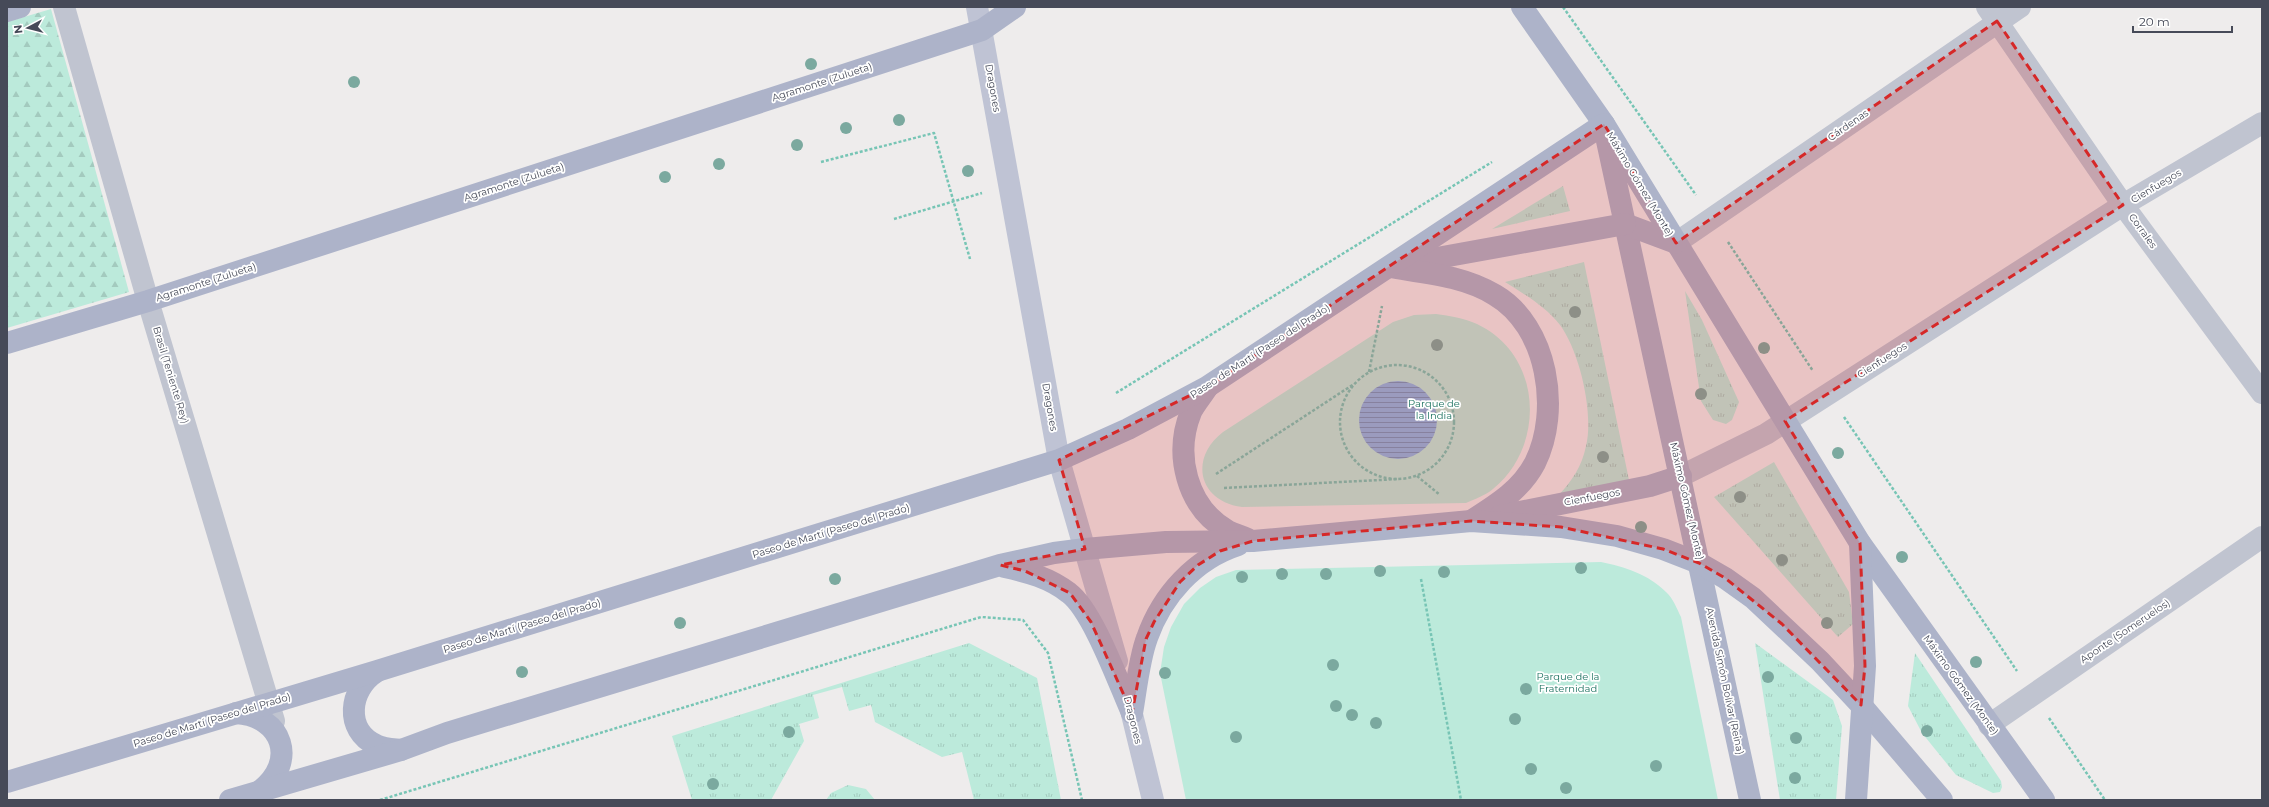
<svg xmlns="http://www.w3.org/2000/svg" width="2269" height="807" viewBox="0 0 2269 807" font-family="Montserrat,sans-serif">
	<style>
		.grass { fill: url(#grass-tufts) }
		.forest { fill: url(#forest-firs) }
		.park { fill: #bceadb }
		.water { fill: url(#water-rules) }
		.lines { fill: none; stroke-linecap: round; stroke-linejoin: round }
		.path { stroke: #77c5b5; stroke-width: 2.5; stroke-dasharray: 3 2; stroke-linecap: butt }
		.minor { stroke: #c0c4d0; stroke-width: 22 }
		.tertiary { stroke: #c0c4d0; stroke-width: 22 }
		.secondary { stroke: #bfc3d4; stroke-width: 22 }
		.primary { stroke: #adb3c9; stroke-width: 22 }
		.tree { fill: #7ba99f }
		.marked { fill: #d62828; fill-opacity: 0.2; stroke: #d62828; stroke-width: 3; stroke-dasharray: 8 5; stroke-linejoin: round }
		.labels { text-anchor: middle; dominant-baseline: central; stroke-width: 3.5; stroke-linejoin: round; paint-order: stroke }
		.street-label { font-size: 10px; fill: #464a58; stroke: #fff }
		.park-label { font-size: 10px; fill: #1d7260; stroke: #fff }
	</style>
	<defs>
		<pattern id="grass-tufts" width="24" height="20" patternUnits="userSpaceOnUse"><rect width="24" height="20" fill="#bceadb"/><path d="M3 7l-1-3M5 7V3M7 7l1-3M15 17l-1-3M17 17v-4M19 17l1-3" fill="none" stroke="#a3cabe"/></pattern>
		<pattern id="forest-firs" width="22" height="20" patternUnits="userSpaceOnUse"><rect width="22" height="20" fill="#bceadb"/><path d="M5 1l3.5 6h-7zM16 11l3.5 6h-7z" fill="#a3cabe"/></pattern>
		<pattern id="water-rules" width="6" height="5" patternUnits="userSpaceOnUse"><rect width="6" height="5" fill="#8cb8e4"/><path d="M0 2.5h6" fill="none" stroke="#7498bc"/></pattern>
	</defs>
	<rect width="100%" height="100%" fill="#eeecec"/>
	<g class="grass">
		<path d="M1563 186 1570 211 1492 229Z"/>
		<path d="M1584 262 1629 480 1558 496C1572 481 1582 466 1586 446 1594 414 1580 352 1560 325 1546 307 1524 294 1505 282Z"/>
		<path d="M1685 291 1702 320 1739 402 1732 420 1726 424 1713 420 1701 401Z"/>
		<path d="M1774 462 1849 592 1853 624 1838 637 1714 497Z"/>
		<path d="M969 643 1037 678 1061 800H974L962 752 942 757 875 722 871 705 849 711 842 687 813 695 819 718 799 724 804 741 771 800H692L672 736Z"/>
		<path d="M1755 643 1833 700 1842 726 1836 800H1780Z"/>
		<path d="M1915 653 2001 781 2002 787 2000 792 1993 793 1956 775 1922 733 1908 706Z"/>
		<path d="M848 785 866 789 875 800H826L831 793Z"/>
	</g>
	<path class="forest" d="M51 9 129 292 7 328V22Z"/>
	<g class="park">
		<path d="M1436 314C1450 316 1464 318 1477 324 1543 355 1546 446 1493 489 1486 495 1475 499 1466 503L1242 507C1198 501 1189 458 1223 432L1393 322 1414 315Z"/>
		<path d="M1601 562C1625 567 1648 574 1666 592 1673 598 1677 609 1681 617L1718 800H1186L1160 673 1164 647 1171 627 1184 604 1200 588 1216 577 1236 570Z"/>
	</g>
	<circle class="water" cx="1398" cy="420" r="39"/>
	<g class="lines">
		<g class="path">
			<path d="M1563 7 1696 195"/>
			<path d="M821 162 934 133 970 259"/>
			<path d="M894 219 982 193"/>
			<path d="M1728 242 1813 371"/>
			<circle cx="1397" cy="422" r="57"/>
			<path d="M1369 372 1382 306"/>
			<path d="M1116 393 1492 162"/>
			<path d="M1844 417 2017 671"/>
			<path d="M1216 474 1354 384"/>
			<path d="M1417 476 1440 495"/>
			<path d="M1224 488 1399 479"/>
			<path d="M1421 579 1461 800"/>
			<path d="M2049 718 2105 800"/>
			<path d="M380 800 981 617 1023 620 1048 653 1082 800"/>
		</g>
		<g class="minor">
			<path d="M64 7 148 301 274 721"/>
			<path d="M1987 7 2123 205 2262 393"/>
			<path d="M1989 725 2262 537"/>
		</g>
		<g class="tertiary">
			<path d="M1676 243 2020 7"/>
			<path d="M1681 476 1766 434 2123 205 2262 123"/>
		</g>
		<g class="secondary">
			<path d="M977 7 1059 460 1117 661"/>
			<path d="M1127 694 1153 800"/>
		</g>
		<g class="primary">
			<path d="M1522 7 1604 124 1860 543 2044 800"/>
			<path d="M7 11 20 7"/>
			<path d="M1607 141 1750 800"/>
			<path d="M1625 224 1676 243"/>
			<path d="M1404 264 1625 224"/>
			<path d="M1390 267C1426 273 1464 276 1495 295 1548 326 1561 411 1535 463 1521 490 1496 505 1471 521"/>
			<path d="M7 343 148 301 982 30 1015 7"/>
			<path d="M1207 388C1202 396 1195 404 1191 412 1174 454 1186 507 1228 531 1234 534 1241 536 1248 539"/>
			<path d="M1500 516 1650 486 1681 476"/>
			<path d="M1005 567C1028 572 1050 578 1069 593 1093 611 1119 684 1132 713"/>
			<path d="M376 672C349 689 344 730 376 745 384 749 392 749 401 750"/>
			<path d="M236 713C283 716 298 762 260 791"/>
			<path d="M1132 713C1136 691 1139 659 1147 638 1162 595 1195 559 1238 545"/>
			<path d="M7 782 377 671 1059 460 1128 429 1207 387 1604 124"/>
			<path d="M230 800 401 750 447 733 1000 565 1054 553 1085 549 1166 542 1253 541 1471 521 1561 527 1617 536 1663 549 1699 563 1725 578 1753 598 1820 661 1861 705 1942 800"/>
			<path d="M1856 800 1865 666 1860 543"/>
		</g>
	</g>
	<g class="tree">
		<circle cx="811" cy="64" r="6"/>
		<circle cx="354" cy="82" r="6"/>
		<circle cx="899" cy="120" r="6"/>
		<circle cx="846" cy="128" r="6"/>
		<circle cx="797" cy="145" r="6"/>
		<circle cx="719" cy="164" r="6"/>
		<circle cx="968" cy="171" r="6"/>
		<circle cx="665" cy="177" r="6"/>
		<circle cx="1575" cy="312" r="6"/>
		<circle cx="1437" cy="345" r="6"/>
		<circle cx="1764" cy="348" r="6"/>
		<circle cx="1701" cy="394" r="6"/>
		<circle cx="1838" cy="453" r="6"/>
		<circle cx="1603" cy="457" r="6"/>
		<circle cx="1740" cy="497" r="6"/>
		<circle cx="1641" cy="527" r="6"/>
		<circle cx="1902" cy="557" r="6"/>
		<circle cx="1782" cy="560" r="6"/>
		<circle cx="1581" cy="568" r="6"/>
		<circle cx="1380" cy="571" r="6"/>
		<circle cx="1444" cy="572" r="6"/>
		<circle cx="1282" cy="574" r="6"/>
		<circle cx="1326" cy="574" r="6"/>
		<circle cx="1242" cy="577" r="6"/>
		<circle cx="835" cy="579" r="6"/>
		<circle cx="680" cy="623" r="6"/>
		<circle cx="1827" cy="623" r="6"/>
		<circle cx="1976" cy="662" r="6"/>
		<circle cx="1333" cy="665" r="6"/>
		<circle cx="522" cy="672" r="6"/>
		<circle cx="1165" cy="673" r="6"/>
		<circle cx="1768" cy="677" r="6"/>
		<circle cx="1526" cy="689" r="6"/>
		<circle cx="1336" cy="706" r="6"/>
		<circle cx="1352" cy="715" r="6"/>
		<circle cx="1515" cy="719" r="6"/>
		<circle cx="1376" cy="723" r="6"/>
		<circle cx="1927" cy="731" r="6"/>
		<circle cx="789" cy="732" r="6"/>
		<circle cx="1236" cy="737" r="6"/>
		<circle cx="1796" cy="738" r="6"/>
		<circle cx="1656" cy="766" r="6"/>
		<circle cx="1531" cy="769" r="6"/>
		<circle cx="1795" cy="778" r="6"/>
		<circle cx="713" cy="784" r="6"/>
		<circle cx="1566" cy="788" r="6"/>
	</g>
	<path class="marked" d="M1997 21 2123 205 1785 421 1860 543 1865 666 1861 705 1782 624 1725 578 1699 563 1663 549 1561 527 1471 521 1253 541 1220 551 1198 565 1180 582 1154 622 1146 639 1132 713 1091 622 1070 593 1025 571 1000 565 1085 549 1059 460 1207 387 1604 124 1676 243Z"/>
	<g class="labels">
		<g class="street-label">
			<text transform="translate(822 82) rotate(-18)">Agramonte (Zulueta)</text>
			<text transform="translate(993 88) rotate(80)">Dragones</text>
			<text transform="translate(1848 125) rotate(-35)">Cárdenas</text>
			<text transform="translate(514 182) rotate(-18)">Agramonte (Zulueta)</text>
			<text transform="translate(1640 184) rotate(59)">Máximo Gómez (Monte)</text>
			<text transform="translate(2156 186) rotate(-31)">Cienfuegos</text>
			<text transform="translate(2143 231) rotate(54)">Corrales</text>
			<text transform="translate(206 282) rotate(-18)">Agramonte (Zulueta)</text>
			<text transform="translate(1260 351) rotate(-33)">Paseo de Martí (Paseo del Prado)</text>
			<text transform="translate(1882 360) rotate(-33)">Cienfuegos</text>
			<text transform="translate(171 375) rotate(73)">Brasil (Teniente Rey)</text>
			<text transform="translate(1050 407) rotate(80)">Dragones</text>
			<text transform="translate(1592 497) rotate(-11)">Cienfuegos</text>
			<text transform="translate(1687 501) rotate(77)">Máximo Gómez (Monte)</text>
			<text transform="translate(831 531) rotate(-17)">Paseo de Martí (Paseo del Prado)</text>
			<text transform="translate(522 626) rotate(-17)">Paseo de Martí (Paseo del Prado)</text>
			<text transform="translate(2125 631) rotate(-34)">Aponte (Someruelos)</text>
			<text transform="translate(1725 681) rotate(78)">Avenida Simón Bolívar (Reina)</text>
			<text transform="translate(1961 685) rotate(54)">Máximo Gómez (Monte)</text>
			<text transform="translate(212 720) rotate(-17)">Paseo de Martí (Paseo del Prado)</text>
			<text transform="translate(1133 720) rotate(76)">Dragones</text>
		</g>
		<g class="park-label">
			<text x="1434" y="403">Parque de<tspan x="1434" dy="12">la India</tspan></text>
			<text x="1568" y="676">Parque de la<tspan x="1568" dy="12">Fraternidad</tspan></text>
		</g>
	</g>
	<rect width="2269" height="807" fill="none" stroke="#464a58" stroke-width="16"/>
	<g transform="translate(28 28) rotate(263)" stroke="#ffffff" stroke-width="3" paint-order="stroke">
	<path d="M0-3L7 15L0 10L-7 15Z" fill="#464a58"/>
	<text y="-6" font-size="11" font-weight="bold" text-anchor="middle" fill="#464a58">N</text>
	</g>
	<path d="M2133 26v6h99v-6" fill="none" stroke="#464a58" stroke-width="2"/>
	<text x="2139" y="26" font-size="12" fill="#464a58" stroke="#ffffff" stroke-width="3" paint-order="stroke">20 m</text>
</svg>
